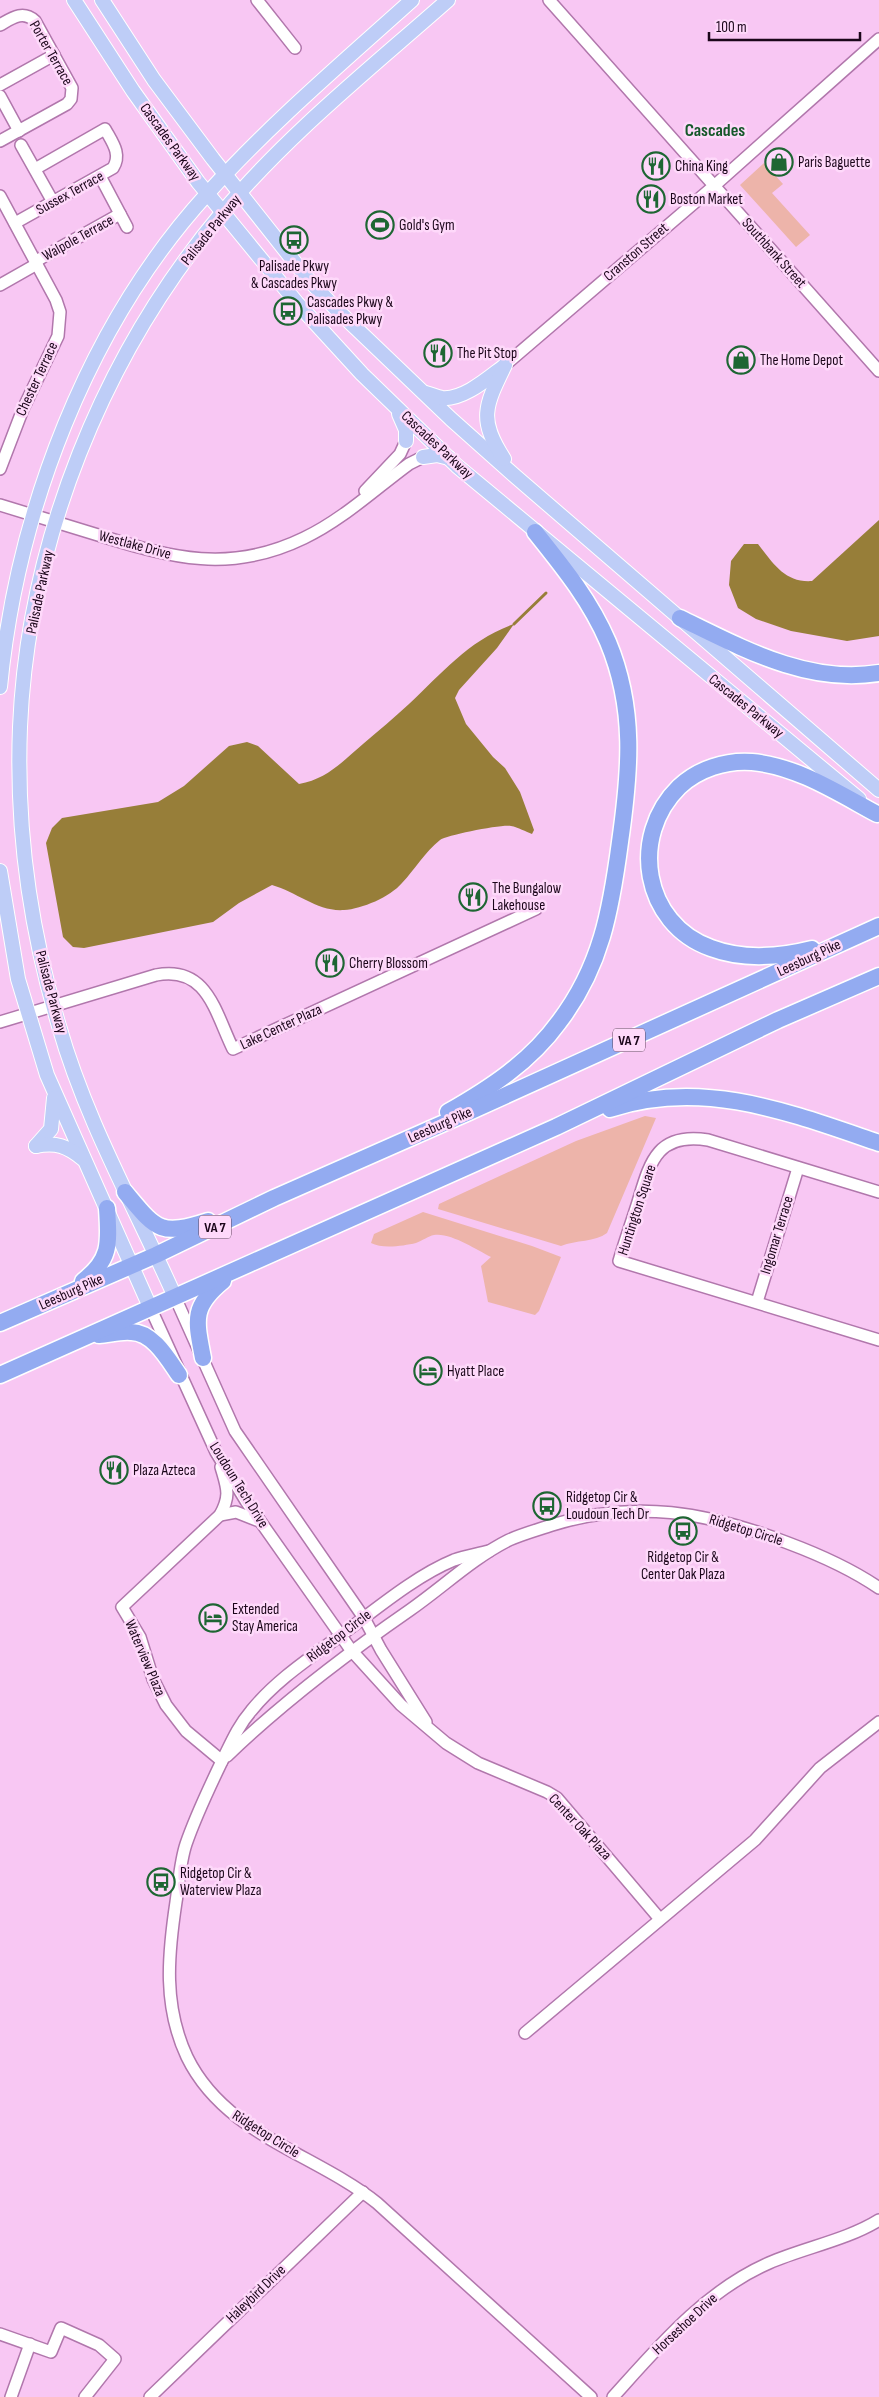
<svg xmlns="http://www.w3.org/2000/svg" width="879" height="2397" viewBox="0 0 879 2397" font-family="'Sofia Sans Condensed',sans-serif">
	<style>
		.green { fill: #edb4aa }
		.water { fill: #977e39 }
		.lines { fill: none; stroke-linecap: round; stroke-linejoin: round }
		.stream { stroke: #977e39; stroke-width: 3 }
		.minor-casing { stroke: #b177ac; stroke-width: 14 }
		.major-casing { stroke: #fff; stroke-width: 16 }
		.highway-casing { stroke: #fff; stroke-width: 19 }
		.minor { stroke: #fff; stroke-width: 11 }
		.major { stroke: #becdf7; stroke-width: 14 }
		.highway { stroke: #93abf1; stroke-width: 16 }
		.labels { text-anchor: middle; dominant-baseline: central; stroke-width: 5; stroke-linejoin: round; paint-order: stroke }
		.shield { fill: #fed9fa; stroke: #5f455d; stroke-width: 1 }
		.shield-label { font-size: 14px; font-weight: bold; fill: #1b061a }
		.street-label { font-size: 15px; fill: #1b061a; stroke: #fed9fa }
		.poi-label { font-size: 15px; fill: #1b061a; stroke: #fed9fa; text-anchor: start }
		.quarter-label { font-size: 18px; font-weight: bold; fill: #15582a; stroke: #fed9fa }
	</style>
	<rect width="100%" height="100%" fill="#f8c7f3"/>
	<g class="green">
		<path d="M764 163 783 184 772 193 810 235 796 247 740 185Z"/>
		<path d="M645 1116 656 1118 607 1233C595 1242 576 1240 561 1246L438 1209 439 1204 576 1141Z"/>
		<path d="M423 1212 532 1246 561 1257 539 1311 535 1315 488 1302 481 1266 491 1257C477 1250 450 1232 434 1235 428 1236 422 1241 416 1243 403 1246 382 1249 371 1243L374 1234Z"/>
	</g>
	<g class="water">
		<path d="M879 520V636L847 641 791 631 756 619 738 608 729 585 731 561 744 544H758C773 563 785 583 812 581Z"/>
		<path d="M514 624 497 648 459 690 455 698 466 724 493 757 505 768 520 792 534 830 532 834C526 832 518 827 511 826 502 824 447 835 440 840 425 852 415 869 402 883 390 897 362 909 344 910 318 912 297 892 272 885L239 903 213 922 84 948 73 947 63 937 46 843 52 828 62 818 158 802 184 786 229 746 247 742 258 746 299 784C327 779 342 762 363 744 378 731 394 718 409 704 442 673 470 639 514 624Z"/>
	</g>
	<g class="lines">
		<path class="stream" d="M514 624 546 593"/>
		<g class="minor-casing">
			<g id="minor">
				<path d="M257 0 295 48"/>
				<path d="M549 0 879 371"/>
				<path d="M0 25C12 18 23 10 35 21L72 88 71 99 67 104 0 141"/>
				<path d="M0 85 54 55"/>
				<path d="M0 96 19 131"/>
				<path d="M21 145 53 202"/>
				<path d="M100 176 127 227"/>
				<path d="M0 196 56 300 60 312 58 336 23 409 0 469"/>
				<path d="M15 223 113 168C122 154 112 142 105 129L35 169"/>
				<path d="M36 261 120 214"/>
				<path d="M0 285 37 264"/>
				<path d="M505 365 714 186 879 39"/>
				<path d="M365 491 400 454 406 441"/>
				<path d="M0 505C33 515 65 525 98 535 172 558 230 574 304 538 342 520 375 489 409 464L423 457"/>
				<path d="M0 1022 156 975C207 965 215 1012 233 1049L536 909"/>
				<path d="M879 1192 708 1140C657 1132 650 1162 638 1202 632 1221 625 1241 619 1261L879 1340"/>
				<path d="M175 1297 235 1431 364 1618 381 1650 426 1722"/>
				<path d="M757 1302 798 1168"/>
				<path d="M150 1307 216 1452 246 1501 351 1650 401 1705 446 1743 478 1763 547 1792 557 1798 659 1918"/>
				<path d="M221 1467C227 1488 231 1495 220 1515L122 1607 140 1637 153 1679 166 1705 186 1731 222 1761"/>
				<path d="M220 1515 236 1512 259 1521"/>
				<path d="M489 1551C478 1554 465 1556 454 1560 415 1576 375 1610 341 1635 310 1658 276 1680 251 1711 238 1726 231 1743 222 1761 209 1788 196 1815 186 1844 180 1862 179 1883 176 1902 168 1955 163 2006 187 2057 225 2135 314 2153 377 2203L591 2397"/>
				<path d="M227 1756C284 1701 345 1655 410 1610 443 1587 473 1558 509 1540 522 1534 537 1530 552 1525 636 1499 707 1512 788 1543 820 1555 850 1568 879 1588"/>
				<path d="M525 2033 755 1840 820 1768 879 1722"/>
				<path d="M0 2334 51 2352 61 2328 99 2345 115 2359 85 2397"/>
				<path d="M11 2397 30 2344"/>
				<path d="M150 2397 363 2192"/>
				<path d="M613 2397C659 2346 705 2291 769 2263 803 2248 847 2240 879 2220"/>
			</g>
		</g>
		<g class="major-casing">
			<g id="major">
				<path d="M74 0 133 91 198 182 297 303 362 374 457 466 859 799"/>
				<path d="M102 0 154 80 213 159 308 279 337 310 451 419 515 476 879 790"/>
				<path d="M426 393C431 394 436 397 442 398 463 400 487 379 503 367"/>
				<path d="M399 414 406 430V441"/>
				<path d="M423 457 437 455 449 458"/>
				<path d="M504 459C478 419 485 406 505 365"/>
				<path d="M0 687C17 512 87 326 207 194 270 124 342 63 412 0"/>
				<path d="M0 871 18 979 47 1075 150 1307"/>
				<path d="M36 1146 51 1129 54 1098"/>
				<path d="M36 1146C56 1142 67 1146 83 1159"/>
				<path d="M175 1297C135 1207 86 1121 59 1026 30 929 16 828 20 727 28 541 103 355 222 213 288 134 371 68 448 0"/>
			</g>
		</g>
		<g class="highway-casing">
			<g id="highway">
				<path d="M680 618C742 648 808 685 879 673"/>
				<path d="M812 949C780 957 743 960 711 948 643 924 629 836 679 787 698 769 726 760 752 762 797 766 838 793 877 814"/>
				<path d="M610 1109C703 1078 791 1113 879 1143"/>
				<path d="M448 1112C490 1088 530 1062 559 1022 601 967 611 910 620 842 630 772 636 709 608 642 590 600 563 567 535 532"/>
				<path d="M125 1192C156 1229 159 1237 208 1221"/>
				<path d="M83 1281C112 1259 109 1241 107 1208"/>
				<path d="M0 1323 156 1255 274 1198 469 1112 879 926"/>
				<path d="M99 1335C110 1334 121 1331 131 1332 153 1332 168 1359 179 1375"/>
				<path d="M203 1358C196 1321 191 1307 223 1281"/>
				<path d="M0 1375 556 1127 778 1020 879 976"/>
			</g>
		</g>
		<use href="#minor" class="minor"/>
		<use href="#major" class="major"/>
		<use href="#highway" class="highway"/>
	</g>
	<defs>
		<g id="shop-ring" transform="scale(1.4375)"><circle r="9.5" fill="#fed9fa" stroke="#1e6633" stroke-width="1.5"/><path d="M-5-2.5h2.3a2.7 3.5 0 0 1 5.4 0H5L5.5 6h-11ZM-1.5-2.5h3a1.5 2.3 0 0 0-3 0Z" fill="#1e6633"/></g>
		<g id="restaurant-ring" transform="scale(1.4375)"><circle r="9.5" fill="#fed9fa" stroke="#1e6633" stroke-width="1.5"/><path d="M-5-6h1v4h1v-4h1v4h1v-4h1v5L-1.5 .5V6h-2V.5L-5-1ZM5-6V6H3V1.5H1.5Q1.5-4 5-6Z" fill="#1e6633"/></g>
		<g id="stadium-ring" transform="scale(1.4375)"><circle r="9.5" fill="#fed9fa" stroke="#1e6633" stroke-width="1.5"/><path d="M0-5a6.5 5 0 1 0 0 10a6.5 5 0 1 0 0-10ZM-3.5-1.8h7v3.6h-7Z" fill="#1e6633"/></g>
		<g id="bus-ring" transform="scale(1.4375)"><circle r="9.5" fill="#fed9fa" stroke="#1e6633" stroke-width="1.5"/><path d="M-5-6H5V4H4V6H2V4H-2V6H-4V4H-5ZM-3.5-4V0h7V-4ZM-3.5 1.2v1.5H-2V1.2ZM2 1.2v1.5H3.5V1.2Z" fill="#1e6633"/></g>
		<g id="hotel-ring" transform="scale(1.4375)"><circle r="9.5" fill="#fed9fa" stroke="#1e6633" stroke-width="1.5"/><path d="M-6-4.5h1.5V1H6V5H4.5V3h-9V5H-6ZM-4 0a1.8 1.8 0 1 1 3.6 0ZM.5 0V-2.5h3Q6-2.5 6 0Z" fill="#1e6633"/></g>
	</defs>
	<g fill-rule="evenodd">
		<use href="#shop-ring" x="779" y="162"/>
		<use href="#restaurant-ring" x="656" y="166"/>
		<use href="#restaurant-ring" x="651" y="199"/>
		<use href="#stadium-ring" x="380" y="225"/>
		<use href="#bus-ring" x="294" y="240"/>
		<use href="#bus-ring" x="288" y="311"/>
		<use href="#restaurant-ring" x="438" y="353"/>
		<use href="#shop-ring" x="741" y="360"/>
		<use href="#restaurant-ring" x="473" y="897"/>
		<use href="#restaurant-ring" x="330" y="963"/>
		<use href="#hotel-ring" x="428" y="1371"/>
		<use href="#restaurant-ring" x="114" y="1470"/>
		<use href="#bus-ring" x="547" y="1506"/>
		<use href="#bus-ring" x="683" y="1531"/>
		<use href="#hotel-ring" x="213" y="1618"/>
		<use href="#bus-ring" x="161" y="1882"/>
	</g>
	<g class="labels">
		<g class="shield">
			<rect x="613" y="1028.5" width="32" height="23" rx="4"/>
			<rect x="199" y="1215.5" width="32" height="23" rx="4"/>
		</g>
		<g class="shield-label">
			<text x="629" y="1040">VA 7</text>
			<text x="215" y="1227">VA 7</text>
		</g>
		<g class="street-label">
			<text transform="translate(51 53) rotate(60)">Porter Terrace</text>
			<text transform="translate(170 142) rotate(54)">Cascades Parkway</text>
			<text transform="translate(70 193) rotate(-29)">Sussex Terrace</text>
			<text transform="translate(211 230) rotate(-51)">Palisade Parkway</text>
			<text transform="translate(78 238) rotate(-29)">Walpole Terrace</text>
			<text transform="translate(636 252) rotate(-41)">Cranston Street</text>
			<text transform="translate(774 253) rotate(48)">Southbank Street</text>
			<text transform="translate(37 379) rotate(-65)">Chester Terrace</text>
			<text transform="translate(437 445) rotate(43)">Cascades Parkway</text>
			<text transform="translate(135 545) rotate(15)">Westlake Drive</text>
			<text transform="translate(40 592) rotate(-78)">Palisade Parkway</text>
			<text transform="translate(746 706) rotate(39)">Cascades Parkway</text>
			<text transform="translate(809 958) rotate(-25)">Leesburg Pike</text>
			<text transform="translate(51 992) rotate(75)">Palisade Parkway</text>
			<text transform="translate(281 1027) rotate(-25)">Lake Center Plaza</text>
			<text transform="translate(440 1125) rotate(-24)">Leesburg Pike</text>
			<text transform="translate(637 1210) rotate(-72)">Huntington Square</text>
			<text transform="translate(777 1235) rotate(-73)">Ingomar Terrace</text>
			<text transform="translate(71 1292) rotate(-24)">Leesburg Pike</text>
			<text transform="translate(239 1485) rotate(58)">Loudoun Tech Drive</text>
			<text transform="translate(746 1530) rotate(17)">Ridgetop Circle</text>
			<text transform="translate(339 1636) rotate(-37)">Ridgetop Circle</text>
			<text transform="translate(145 1658) rotate(67)">Waterview Plaza</text>
			<text transform="translate(580 1827) rotate(47)">Center Oak Plaza</text>
			<text transform="translate(266 2134) rotate(32)">Ridgetop Circle</text>
			<text transform="translate(256 2294) rotate(-44)">Haleybird Drive</text>
			<text transform="translate(685 2324) rotate(-43)">Horseshoe Drive</text>
		</g>
		<g class="poi-label">
			<text x="798" y="162">Paris Baguette</text>
			<text x="675" y="166">China King</text>
			<text x="670" y="199">Boston Market</text>
			<text x="399" y="225">Gold's Gym</text>
			<text x="294" y="266" text-anchor="middle">Palisade Pkwy<tspan x="294" dy="17">&amp; Cascades Pkwy</tspan></text>
			<text x="307" y="302">Cascades Pkwy &amp;<tspan x="307" dy="17">Palisades Pkwy</tspan></text>
			<text x="457" y="353">The Pit Stop</text>
			<text x="760" y="360">The Home Depot</text>
			<text x="492" y="888">The Bungalow<tspan x="492" dy="17">Lakehouse</tspan></text>
			<text x="349" y="963">Cherry Blossom</text>
			<text x="447" y="1371">Hyatt Place</text>
			<text x="133" y="1470">Plaza Azteca</text>
			<text x="566" y="1497">Ridgetop Cir &amp;<tspan x="566" dy="17">Loudoun Tech Dr</tspan></text>
			<text x="683" y="1557" text-anchor="middle">Ridgetop Cir &amp;<tspan x="683" dy="17">Center Oak Plaza</tspan></text>
			<text x="232" y="1609">Extended<tspan x="232" dy="17">Stay America</tspan></text>
			<text x="180" y="1873">Ridgetop Cir &amp;<tspan x="180" dy="17">Waterview Plaza</tspan></text>
		</g>
		<g class="quarter-label">
			<text x="715" y="130">Cascades</text>
		</g>
	</g>
	<path d="M709 32v8h151v-8" fill="none" stroke="#1b061a" stroke-width="2.5"/>
	<text x="716" y="32" font-size="15" fill="#1b061a" stroke="#fed9fa" stroke-width="4" paint-order="stroke">100 m</text>
</svg>
